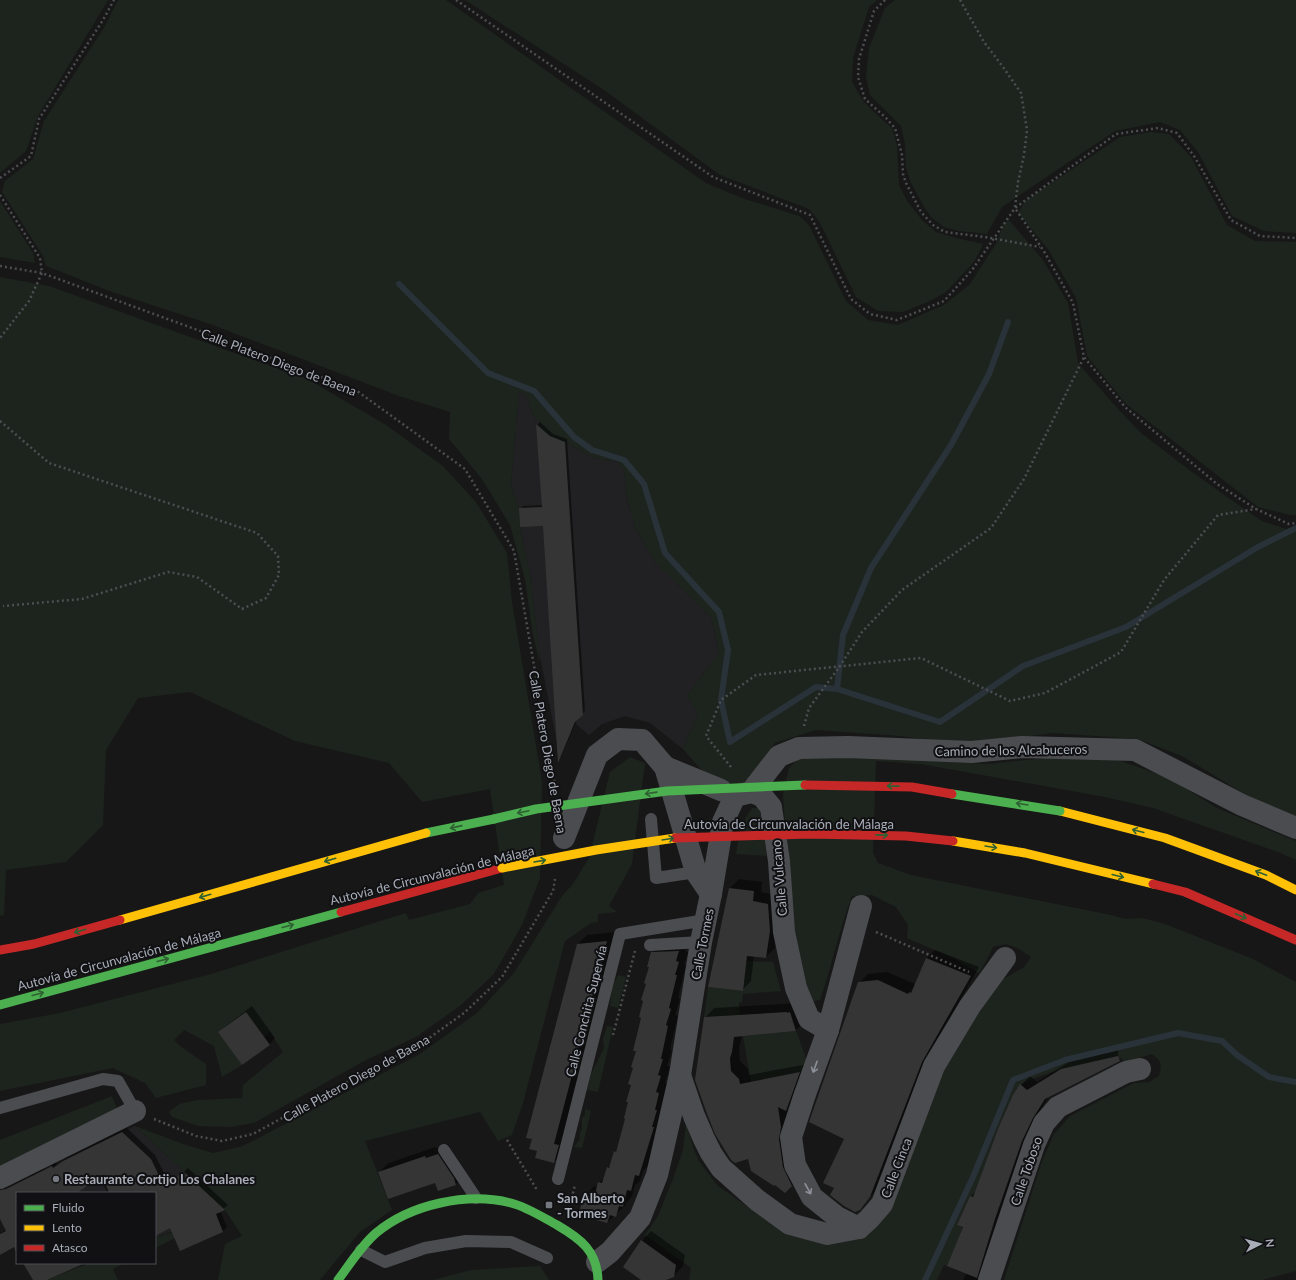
<svg xmlns="http://www.w3.org/2000/svg" width="1296" height="1280" viewBox="0 0 1296 1280" font-family="Lato,sans-serif">
	<style>
		.built { fill: #212123 }
		.green { fill: #1d241e }
		.shadow { fill: #0007 }
		.lines { fill: none; stroke-linecap: round; stroke-linejoin: round }
		.stream { stroke: #2a3239; stroke-width: 6 }
		.building { fill: #353536 }
		.path { stroke: #4d4e52; stroke-width: 2.5; stroke-dasharray: 2 3; stroke-linecap: butt }
		.lane { stroke: #4b4c50; stroke-width: 12 }
		.street { stroke: #4b4c50; stroke-width: 22 }
		.fast { stroke: #4caf50; stroke-width: 9 }
		.slow { stroke: #ffc107; stroke-width: 9 }
		.jam { stroke: #c62828; stroke-width: 9 }
		.fast-bridge { stroke: #4caf50; stroke-width: 9 }
		.slow-bridge { stroke: #ffc107; stroke-width: 9 }
		.jam-bridge { stroke: #c62828; stroke-width: 9 }
		.oneway { stroke: #2e6032 }
		.oneway2 { stroke: #8c9099 }
		.poi-dot { fill: #757880; stroke: #111113; stroke-width: 1.5 }
		.labels { text-anchor: middle; dominant-baseline: central; stroke-width: 4; stroke-linejoin: round; paint-order: stroke }
		.street-label { font-size: 13px; fill: #a8adb8; stroke: #111113 }
		.poi-label { font-size: 13px; font-weight: bold; fill: #a8adb8; stroke: #111113; text-anchor: start }
	</style>
	<rect width="100%" height="100%" fill="#171717"/>
	<g class="built">
		<path d="M519 391 525 394 536 421H539L543 430 550 436 565 442 593 458 618 462 624 471 627 500 636 529 656 564 711 617 719 652 687 696 698 713 683 749 650 723 625 716 602 724 589 735 575 723 567 742 557 743 539 651 531 579 520 527 519 508 511 486Z"/>
		<path d="M135 1126 225 1210 155 1238V1193H17L0 1190 30 1176 34 1180 46 1172 44 1169 50 1164 53 1168 71 1156Z"/>
	</g>
	<g class="green">
		<path d="M0 0H108L38 116 26 151 0 173Z"/>
		<path d="M118 0H446L706 183 742 198 799 216 809 225 846 301 868 320 898 325 944 305 970 284 997 242 1004 223 1009 220 1043 260 1068 303 1078 363 1117 408 1141 433 1188 469 1230 499 1262 521 1292 531 1296 530V817L1253 799 1182 756 1138 739 1053 733 966 745 900 736 816 730 775 743 750 777 725 797 683 749 698 713 687 696 719 652 711 617 656 564 636 529 627 500 624 471 618 462 593 458 565 442 553 437 543 430 539 421H536L525 394 519 391 511 486 519 508 520 527 531 579 540 660 539 661 532 630 525 579 510 525 482 479 449 439 450 412 399 396 210 324 112 292 46 266 43 256 2 192 5 181 33 159 44 121 105 26Z"/>
		<path d="M465 0H877L869 7 853 58 852 82 864 102 877 115 892 128 897 145 899 185 907 201 922 220 936 232 956 238 983 244 974 262 946 292 928 302 903 312 878 311 856 297 819 221 809 209 720 175 604 90Z"/>
		<path d="M895 0H1296V233L1264 231 1232 216 1198 152 1180 130 1160 122 1115 131 1002 207 987 234 959 231 944 227 932 218 924 207 910 181 906 167 905 144 901 126 870 95 866 78 869 48 885 8Z"/>
		<path d="M1151 132 1169 134 1191 157 1227 225 1255 241 1296 242V515H1291L1258 507 1126 404 1087 356 1076 298 1048 249 1018 213 1026 200 1120 137Z"/>
		<path d="M0 201 33 253 35 263 0 257Z"/>
		<path d="M0 277 49 286 309 380 386 425 443 466 476 502 507 553 512 602 542 782 540 878 522 925 494 974 461 1005 416 1037 364 1061 254 1123 230 1127 198 1126 172 1117 169 1112 179 1104 198 1100 242 1098 243 1085 283 1052 270 1032 264 1037 219 1032 242 1065 222 1077 214 1046 184 1030 174 1040 180 1046 206 1064V1085L156 1098 145 1083 113 1068 0 1091V1024L60 1013 211 974 406 913 409 920 470 904 478 893 504 885 490 789 422 802 389 763 295 741 190 692 138 698 106 750 103 825 66 862 6 870 4 915 0 916Z"/>
		<path d="M803 754 988 764 1056 757H1109L1167 777 1217 808 1296 841V860L1278 852 1153 808 1105 797 921 764 876 761 873 853 878 863 911 875 1111 915 1126 919 1142 918 1165 924 1253 959 1296 982V1271L1262 1280H1004L1042 1161 1054 1134 1070 1116 1134 1083 1149 1082 1159 1076C1162 1065 1162 1061 1152 1054L1124 1062 1121 1058 1061 1069 1032 1079 1020 1085 998 1129 973 1197 970 1196 957 1225 962 1227 959 1237 947 1266 944 1265 937 1280H689L691 1268 645 1235 658 1216 673 1179 683 1150 686 1124 694 1150 699 1161 717 1185 762 1217 789 1232 859 1236 933 1087 977 1011 1002 980 1024 967 1031 957 1019 949 1006 944 993 947 985 963 979 973 953 958 907 938 908 925 896 907 872 895 852 896C839 930 832 966 820 1000L809 1002 792 933 783 794 789 768Z"/>
		<path d="M630 757 645 763 632 864 609 906 617 912 598 914V922L591 923 565 941 523 1103 512 1135 498 1141 480 1112 365 1141 392 1210 360 1232 320 1280H218L225 1244 242 1236 225 1210 135 1126 186 1145 213 1153 243 1146 420 1054 477 1013 514 973 562 896 573 884 589 858 610 772Z"/>
		<path d="M752 808H760L767 856 736 854C739 837 741 822 752 808Z"/>
		<path d="M746 961 773 962 781 991 743 994 742 1002H739L740 1015 704 1017 708 987 742 991Z"/>
		<path d="M618 975 626 977 618 1008 610 1006 612 988Z"/>
		<path d="M607 1026 613 1027 598 1092 587 1090 591 1074 604 1048 603 1039Z"/>
		<path d="M796 1031 807 1060 806 1071 751 1082 743 1036Z"/>
		<path d="M112 1096 118 1111 0 1168V1140Z"/>
		<path d="M585 1109 591 1111 582 1148 574 1147 580 1139V1133L582 1129V1117L585 1116Z"/>
		<path d="M172 1232 175 1238 155 1248V1238Z"/>
		<path d="M89 1263H124L113 1269 118 1280H47Z"/>
		<path d="M540 1266 549 1280H433L471 1270Z"/>
	</g>
	<g class="shadow">
		<path d="M540 422 553 434 567 439 585 711 578 718 559 761 544 525 520 509 523 506 543 505 537 425Z"/>
		<path d="M739 879 762 882 761 892 776 895 779 921 775 948 766 957 754 956 751 981 742 990 730 888Z"/>
		<path d="M616 932 564 1152 554 1161 538 1150 577 945 587 935Z"/>
		<path d="M688 942 685 951 688 952 684 965H686L678 998 680 999 675 1015 678 1016 670 1049 672 1050 667 1066H670L665 1083H668L649 1165 643 1171 640 1181 635 1185 632 1196 627 1202 625 1206 607 1222 579 1214 585 1196 594 1186 598 1187 599 1183 605 1177 608 1167 612 1164 615 1152 617 1149 626 1118 652 953 662 943Z"/>
		<path d="M935 950 979 967 931 1052 879 1187 860 1209 835 1188 845 1139 859 983 868 974 887 972 915 984 927 958Z"/>
		<path d="M800 1003 805 1021 796 1030 742 1035 739 1048 740 1061 748 1069 749 1075 808 1064 795 1101 788 1108 795 1183 785 1192 705 1018 714 1008Z"/>
		<path d="M252 1006 275 1038 269 1045 220 1032 226 1026Z"/>
		<path d="M1118 1050V1056L1109 1066 1049 1096 1044 1104 1031 1131 984 1280H963L967 1273 964 1227 958 1224 971 1196 976 1191 1021 1085 1030 1076 1037 1082 1072 1060Z"/>
		<path d="M127 1128 155 1155 170 1185 188 1168 228 1205 220 1211 227 1227 223 1231 171 1227 155 1234V1193H108L99 1176 75 1193H17V1249L15 1245 0 1254V1233L7 1230 0 1217V1189L11 1185 56 1163 57 1165 68 1157Z"/>
		<path d="M448 1144 463 1168 465 1174 456 1184 379 1172 389 1163 435 1147 436 1148Z"/>
		<path d="M651 1231 685 1255 683 1266 673 1276 663 1280H643L642 1241Z"/>
	</g>
	<g class="lines">
		<g class="stream">
			<path d="M399 284 488 373 534 391 574 437 592 450 624 460 644 484 665 553 719 612 728 650 721 700 730 742 816 687 837 689 940 722 1023 666 1126 627 1258 547 1296 528"/>
			<path d="M837 689 843 635 871 568 951 445 989 374 1008 322"/>
			<path d="M925 1280 973 1177 1013 1080 1065 1060 1178 1033 1222 1041 1237 1055 1269 1077 1296 1082"/>
		</g>
	</g>
	<g class="building">
		<path d="M536 424 550 436 565 442 583 715 575 722 558 763 543 526 520 527 519 508 542 507Z"/>
		<path d="M729 888 754 891 753 901 768 904 770 931 766 958 747 956 743 991 708 987Z"/>
		<path d="M607 941 554 1144 559 1145 554 1163 535 1158 537 1151 529 1149 532 1139 526 1138 577 944Z"/>
		<path d="M679 951 676 961 679 962 675 975H677L669 1008 671 1009 666 1025 668 1026 661 1059H663L658 1075 661 1076 656 1092 659 1093 655 1110H657L652 1127H654L639 1176 635 1175 631 1191 627 1190 623 1207 619 1206 616 1217 610 1215 607 1223 578 1215 584 1196 594 1198 598 1182 602 1183 607 1167 609 1168 614 1151 616 1152 625 1119 624 1118 628 1102H626L631 1085 628 1084 633 1068 631 1067 636 1051H633L641 1018 639 1017 643 1001 641 1000 646 984 644 983 649 967H647L651 952Z"/>
		<path d="M926 958 971 976 922 1062 870 1197 860 1210 855 1212 844 1206 830 1195 834 1188 823 1183 844 1139 809 1122 858 982 878 980 908 994 909 992 911 993Z"/>
		<path d="M246 1012 270 1045 242 1065 218 1032Z"/>
		<path d="M787 1012V1013L790 1012 796 1031 734 1037 732 1052 730 1058 731 1071 739 1079 740 1084 800 1072 786 1111 778 1107 781 1127 779 1139 783 1167 792 1186 785 1193 775 1185 774 1186 751 1171 748 1159 735 1163 731 1160 715 1134 706 1111 695 1080 704 1017Z"/>
		<path d="M1118 1056 1120 1061 1045 1099 1033 1118 1022 1141 995 1219 977 1278 947 1266 963 1227 957 1225 970 1196 973 1197 998 1129 1013 1095 1020 1084 1027 1090 1061 1069Z"/>
		<path d="M122 1132 151 1159 165 1188 183 1171 225 1210 216 1214 223 1232 180 1251 170 1228 155 1236V1193H109L102 1175 77 1193H17V1254L14 1247 0 1255V1234L6 1231 0 1219V1190L6 1189 52 1166 53 1168 63 1161Z"/>
		<path d="M438 1154 454 1178 456 1185 438 1191 435 1183 388 1199 378 1172 425 1156 426 1158Z"/>
		<path d="M641 1240 676 1265 674 1277 666 1280H641L623 1267Z"/>
		<path d="M23 1263H85L47 1280H33Z"/>
	</g>
	<g class="lines">
		<g class="path">
			<path d="M456 0 713 177 810 215 851 299 870 314 897 320 944 301 972 270 1015 208 1116 134 1158 128 1177 133 1194 156 1231 220 1260 236 1296 238"/>
			<path d="M885 0 874 11 859 59 858 77 865 99 886 118 895 128 902 155 903 174 906 183 921 212 933 225 945 232 985 237 1040 247"/>
			<path d="M960 0 984 42 1003 67 1021 93 1027 130 1024 155 1018 182 1015 208 1045 253 1073 303 1084 357 1125 407 1217 484 1256 509 1289 524 1296 523"/>
			<path d="M0 178 31 156 39 119 103 20 114 0"/>
			<path d="M0 195 40 258 42 273 29 301 0 338"/>
			<path d="M0 266 42 273 203 332 357 391 465 469 514 551 555 786"/>
			<path d="M0 421 49 463 257 533 278 556 279 575 266 598 242 609 197 577 168 572 82 599 3 606"/>
			<path d="M804 726 809 708 840 666 862 632 902 590 991 528 1024 479 1084 357"/>
			<path d="M731 767 706 736 721 700 756 675 921 658 1010 701 1045 693 1121 652 1164 580 1218 515 1256 509"/>
			<path d="M876 932 969 972"/>
			<path d="M613 1035 635 951"/>
			<path d="M154 1119 196 1136 222 1141 253 1134 380 1064 418 1046 464 1013 502 977 553 891 555 879"/>
			<path d="M507 1140 537 1190"/>
			<path d="M559 1196 567 1198 568 1193H567"/>
			<path d="M569 1208 575 1185"/>
		</g>
		<g class="lane">
			<path d="M651 819 656 878 696 872"/>
			<path d="M650 945 701 942"/>
			<path d="M0 1108 103 1079 118 1081 135 1111"/>
			<path d="M444 1150 476 1198"/>
			<path d="M558 1179 620 934 706 920"/>
			<path d="M361 1250 385 1262 425 1248 466 1241 511 1242 547 1258"/>
		</g>
		<g class="street">
			<path d="M665 767 721 790"/>
			<path d="M751 792 779 756 799 748 848 747 972 752 1022 747 1135 750 1242 805 1296 828"/>
			<path d="M564 838 597 755 618 739 642 740 665 767 696 872 711 894"/>
			<path d="M680 1075 694 1116 704 1139 711 1153 721 1168 757 1200 790 1224 827 1234 859 1228 869 1219 882 1204 934 1066 970 1006 1005 958"/>
			<path d="M0 1178 135 1111"/>
			<path d="M859 1228 837 1217 812 1197 795 1165 791 1137 804 1097 828 1030 861 906"/>
			<path d="M597 1262 610 1252 640 1218 657 1175 680 1075 701 942 711 894 723 822 735 796 751 792 762 796 771 807 779 861 784 932 796 988 809 1019 828 1030"/>
			<path d="M989 1280 1034 1145 1044 1123 1058 1107 1126 1072 1140 1069"/>
		</g>
		<g class="fast">
			<path d="M426 833 494 819"/>
			<path d="M0 1005 341 912"/>
			<path d="M338 1280C350 1264 361 1246 376 1233 411 1204 467 1192 511 1203 527 1207 542 1217 557 1225 581 1239 597 1251 598 1280"/>
		</g>
		<g class="slow">
			<path d="M1060 811 1165 838 1266 875 1296 890"/>
			<path d="M953 841 1025 853 1153 884"/>
			<path d="M120 920 426 833"/>
		</g>
		<g class="jam">
			<path d="M1153 884 1185 892 1296 940"/>
			<path d="M341 912 502 868"/>
			<path d="M0 950 34 944 120 920"/>
		</g>
		<g class="fast-bridge">
			<path d="M952 794 1060 811"/>
			<path d="M494 819 536 809 667 791 805 785"/>
		</g>
		<path class="slow-bridge" d="M502 868 596 850 675 838"/>
		<g class="jam-bridge">
			<path d="M805 785 912 787 952 794"/>
			<path d="M675 838 809 834 906 836 953 841"/>
		</g>
	</g>
	<defs><path id="oneway-shaft" d="M-6 0H5M1.5-3L5.5 0L1.5 3" fill="none" stroke-width="1.6" stroke-linecap="round" stroke-linejoin="round"/></defs>
	<g class="oneway">
		<use href="#oneway-shaft" transform="translate(893 786) rotate(-179)"/>
		<use href="#oneway-shaft" transform="translate(651 793) rotate(172)"/>
		<use href="#oneway-shaft" transform="translate(1022 804) rotate(-171)"/>
		<use href="#oneway-shaft" transform="translate(523 812) rotate(168)"/>
		<use href="#oneway-shaft" transform="translate(456 827) rotate(167)"/>
		<use href="#oneway-shaft" transform="translate(1138 831) rotate(-165)"/>
		<use href="#oneway-shaft" transform="translate(882 835) rotate(1)"/>
		<use href="#oneway-shaft" transform="translate(668 839) rotate(-9)"/>
		<use href="#oneway-shaft" transform="translate(991 847) rotate(9)"/>
		<use href="#oneway-shaft" transform="translate(330 860) rotate(164)"/>
		<use href="#oneway-shaft" transform="translate(540 861) rotate(-10)"/>
		<use href="#oneway-shaft" transform="translate(1261 873) rotate(-159)"/>
		<use href="#oneway-shaft" transform="translate(1118 876) rotate(14)"/>
		<use href="#oneway-shaft" transform="translate(205 896) rotate(164)"/>
		<use href="#oneway-shaft" transform="translate(1241 916) rotate(23)"/>
		<use href="#oneway-shaft" transform="translate(288 926) rotate(-15)"/>
		<use href="#oneway-shaft" transform="translate(80 931) rotate(164)"/>
		<use href="#oneway-shaft" transform="translate(163 960) rotate(-15)"/>
		<use href="#oneway-shaft" transform="translate(38 994) rotate(-15)"/>
	</g>
	<g class="oneway2">
		<use href="#oneway-shaft" transform="translate(815 1067) rotate(110)"/>
		<use href="#oneway-shaft" transform="translate(808 1189) rotate(61)"/>
	</g>
	<g class="poi-dot">
		<circle cx="56" cy="1179" r="4"/>
		<rect x="545" y="1201" width="8" height="8" rx="2"/>
	</g>
	<g class="labels">
		<g class="street-label">
			<text transform="translate(279 362) rotate(21)">Calle Platero Diego de Baena</text>
			<text transform="translate(1011 750) rotate(-1)">Camino de los Alcabuceros</text>
			<text transform="translate(548 752) rotate(80)">Calle Platero Diego de Baena</text>
			<text x="789" y="824">Autovía de Circunvalación de Málaga</text>
			<text transform="translate(432 875) rotate(-14)">Autovía de Circunvalación de Málaga</text>
			<text transform="translate(779 878) rotate(-95)">Calle Vulcano</text>
			<text transform="translate(702 944) rotate(-79)">Calle Tormes</text>
			<text transform="translate(119 959) rotate(-15)">Autovía de Circunvalación de Málaga</text>
			<text transform="translate(586 1011) rotate(-76)">Calle Conchita Supervía</text>
			<text transform="translate(356 1078) rotate(-29)">Calle Platero Diego de Baena</text>
			<text transform="translate(896 1168) rotate(-69)">Calle Cinca</text>
			<text transform="translate(1026 1171) rotate(-71)">Calle Toboso</text>
		</g>
		<g class="poi-label">
			<text x="64" y="1179">Restaurante Cortijo Los Chalanes</text>
			<text x="557" y="1198">San Alberto<tspan x="557" dy="15">- Tormes</tspan></text>
		</g>
	</g>
	<rect x="16" y="1192" width="140" height="72" fill="#111113" stroke="#4d4f55"/>
	<rect x="24" y="1205" width="20" height="6" fill="#4caf50" stroke="#4d4f55"/>
	<text x="52" y="1212" font-size="12" fill="#a8adb8">Fluido</text>
	<rect x="24" y="1225" width="20" height="6" fill="#ffc107" stroke="#4d4f55"/>
	<text x="52" y="1232" font-size="12" fill="#a8adb8">Lento</text>
	<rect x="24" y="1245" width="20" height="6" fill="#c62828" stroke="#4d4f55"/>
	<text x="52" y="1252" font-size="12" fill="#a8adb8">Atasco</text>
	<g transform="translate(1260 1244) rotate(84)" stroke="#111113" stroke-width="3" paint-order="stroke">
	<path d="M0-3L7 15L0 10L-7 15Z" fill="#a8adb8"/>
	<text y="-6" font-size="11" font-weight="bold" text-anchor="middle" fill="#a8adb8">N</text>
	</g>
</svg>
